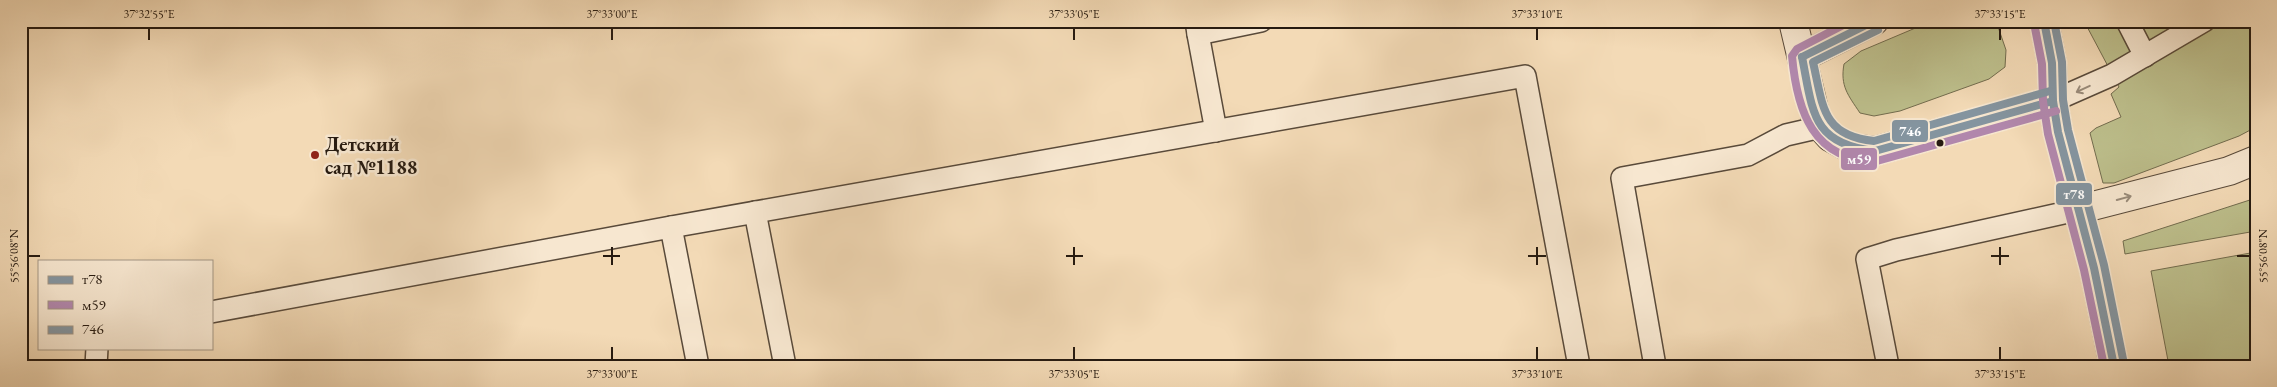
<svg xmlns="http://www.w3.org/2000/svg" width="2277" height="387" viewBox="0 0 2277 387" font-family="'EB Garamond',serif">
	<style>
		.green { fill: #bdbf8c; stroke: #726c4e }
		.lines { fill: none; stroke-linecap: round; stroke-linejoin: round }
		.lane-casing { stroke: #594a3a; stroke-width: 24 }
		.street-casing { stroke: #594a3a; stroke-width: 30 }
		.lane { stroke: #f7e7d0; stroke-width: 21 }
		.street { stroke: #f7e7d0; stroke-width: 28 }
		.bus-1-casing { stroke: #f7e7d0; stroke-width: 11 }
		.bus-2-casing { stroke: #f7e7d0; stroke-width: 11 }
		.bus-3-casing { stroke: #f7e7d0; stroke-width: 11 }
		.bus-1 { stroke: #84949f; stroke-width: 8 }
		.bus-2 { stroke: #b187ac; stroke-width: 8 }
		.bus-3 { stroke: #84949f; stroke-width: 8 }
		.oneway { stroke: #998b7a }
		.ticks { fill: none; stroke: #261a10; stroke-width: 2 }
		.bus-dot { fill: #261a10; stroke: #f7e7d0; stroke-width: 2 }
		.poi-dot { fill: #8f2418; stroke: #f7e7d0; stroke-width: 2 }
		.labels { text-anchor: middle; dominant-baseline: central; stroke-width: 5; stroke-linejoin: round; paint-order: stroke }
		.poi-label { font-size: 20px; font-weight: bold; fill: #261a10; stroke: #f7e7d0; text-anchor: start }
		.line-badge { stroke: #f7e7d0; stroke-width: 2 }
		.badge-label { font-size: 14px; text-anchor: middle; font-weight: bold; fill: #fff }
		.neatline { fill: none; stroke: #261a10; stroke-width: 2 }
		.ticks-label { font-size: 12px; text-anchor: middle; fill: #261a10 }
	</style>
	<rect width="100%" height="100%" fill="#f3dab6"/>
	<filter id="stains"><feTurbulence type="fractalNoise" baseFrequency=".004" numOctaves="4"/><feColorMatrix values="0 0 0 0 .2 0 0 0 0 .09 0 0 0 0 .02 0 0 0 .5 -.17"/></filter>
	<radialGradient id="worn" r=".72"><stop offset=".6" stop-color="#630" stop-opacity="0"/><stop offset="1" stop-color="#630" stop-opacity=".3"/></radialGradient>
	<g class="green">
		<path d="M1932 21H1996L2006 50 2005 67 1989 79 1900 111 1874 116 1860 113C1848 95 1840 86 1844 64L1861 51Z"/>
		<path d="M2084 21H2256V127L2239 136 2114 183H2103L2090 133 2096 128 2121 117 2111 94 2119 87Z"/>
		<path d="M2256 198V231L2125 254 2123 241Z"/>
		<path d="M2256 252V366H2169L2151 271Z"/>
	</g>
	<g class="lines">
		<g class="lane-casing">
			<g id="lane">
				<path d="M1196 21 1198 34 1261 21"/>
				<path d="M2127 21 2145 56"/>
				<path d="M1198 34 1216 131"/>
				<path d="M2053 101 2112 75 2204 21"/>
				<path d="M755 212 785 366"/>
				<path d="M671 227 1525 76 1579 366"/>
				<path d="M211 312 671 227 698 366"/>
				<path d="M96 366 97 348"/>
				<path d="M1655 366 1622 178 1748 155 1786 135 1821 127"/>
				<path d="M1888 366 1867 259 1896 250 2077 210"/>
			</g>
		</g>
		<g class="street-casing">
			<g id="street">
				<path d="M1793 21 1816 118 1821 127 1830 137 1850 148 1875 151 2053 101"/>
				<path d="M2044 21 2052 63 2053 101 2058 132 2094 268 2114 366"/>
				<path d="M1802 57 1874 21"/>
				<path d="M2077 210 2229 171 2256 160"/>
			</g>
		</g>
		<use href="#lane" class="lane"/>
		<use href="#street" class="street"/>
		<g class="bus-1-casing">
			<g id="bus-1">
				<path d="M2044 21 2052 63 2053 101 2058 132 2094 268 2114 366"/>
				<path d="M1802 57C1813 111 1811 144 1875 151L2053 101"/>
				<path d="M1802 57 1874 21"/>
			</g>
		</g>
		<g class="bus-2-casing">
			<g id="bus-2">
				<path d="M1851 21 1797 49 1792 56C1797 111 1813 161 1877 161L2056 111"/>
				<path d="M2034 23 2042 64 2043 101 2048 134 2084 270 2104 366"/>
			</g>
		</g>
		<g class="bus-3-casing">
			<g id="bus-3">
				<path d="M2054 21 2062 62 2063 100 2068 130 2104 265 2124 364"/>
				<path d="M1878 30 1813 62C1823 106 1822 136 1874 141L2050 91"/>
			</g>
		</g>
		<use href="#bus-1" class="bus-1"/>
		<use href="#bus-2" class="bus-2"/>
		<use href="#bus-3" class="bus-3"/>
	</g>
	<defs><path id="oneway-shaft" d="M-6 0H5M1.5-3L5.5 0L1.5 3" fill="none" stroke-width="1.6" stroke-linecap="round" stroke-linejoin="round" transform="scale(1.25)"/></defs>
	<g class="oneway">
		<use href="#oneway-shaft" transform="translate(2083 89) rotate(155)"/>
		<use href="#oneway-shaft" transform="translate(2124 198) rotate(-15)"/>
	</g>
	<path class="ticks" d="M149 28V40M612 28V40M1074 28V40M1537 28V40M2000 28V40M612 247V265M1074 247V265M1537 247V265M2000 247V265M28 256H40M603 256H620M1066 256H1083M1528 256H1546M1991 256H2009M2237 256H2250M612 347V360M1074 347V360M1537 347V360M2000 347V360"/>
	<circle class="bus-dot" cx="1940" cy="143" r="4.5"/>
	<circle class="poi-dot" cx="315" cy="155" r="5"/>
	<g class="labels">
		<g class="poi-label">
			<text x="325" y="144">Детский<tspan x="325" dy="23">сад №1188</tspan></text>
		</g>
	</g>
	<g class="line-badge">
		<rect x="1891" y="119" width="38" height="24" rx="5" fill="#84949f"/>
		<rect x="1840" y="147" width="38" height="24" rx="5" fill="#b187ac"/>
		<rect x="2055" y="182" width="38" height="24" rx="5" fill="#84949f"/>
	</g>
	<g class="badge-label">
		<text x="1910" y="136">746</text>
		<text x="1859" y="164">м59</text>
		<text x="2074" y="199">т78</text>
	</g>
	<rect width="2277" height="387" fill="none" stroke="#f3dab6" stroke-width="55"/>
	<rect x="38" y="260" width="175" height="90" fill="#f7e7d0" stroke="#a39583"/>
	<rect x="48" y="276" width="25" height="8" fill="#84949f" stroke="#a39583"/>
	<text x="82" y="284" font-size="15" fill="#261a10">т78</text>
	<rect x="48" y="301" width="25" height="8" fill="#b187ac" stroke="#a39583"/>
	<text x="82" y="310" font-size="15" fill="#261a10">м59</text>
	<rect x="48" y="326" width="25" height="8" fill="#84949f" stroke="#a39583"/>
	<text x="82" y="334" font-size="15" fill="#261a10">746</text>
	<rect x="28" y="28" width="2222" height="332" class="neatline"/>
	<g class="ticks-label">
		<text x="149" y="18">37°32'55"E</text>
		<text x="612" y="18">37°33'00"E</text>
		<text x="1074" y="18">37°33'05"E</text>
		<text x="1537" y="18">37°33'10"E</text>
		<text x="2000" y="18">37°33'15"E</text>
		<text transform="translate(14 256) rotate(-90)" y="4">55°56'08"N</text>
		<text transform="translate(2263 256) rotate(-90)" y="4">55°56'08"N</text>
		<text x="612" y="378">37°33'00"E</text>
		<text x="1074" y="378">37°33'05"E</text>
		<text x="1537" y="378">37°33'10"E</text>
		<text x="2000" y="378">37°33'15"E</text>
	</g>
	<rect width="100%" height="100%" filter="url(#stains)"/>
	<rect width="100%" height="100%" fill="url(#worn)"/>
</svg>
